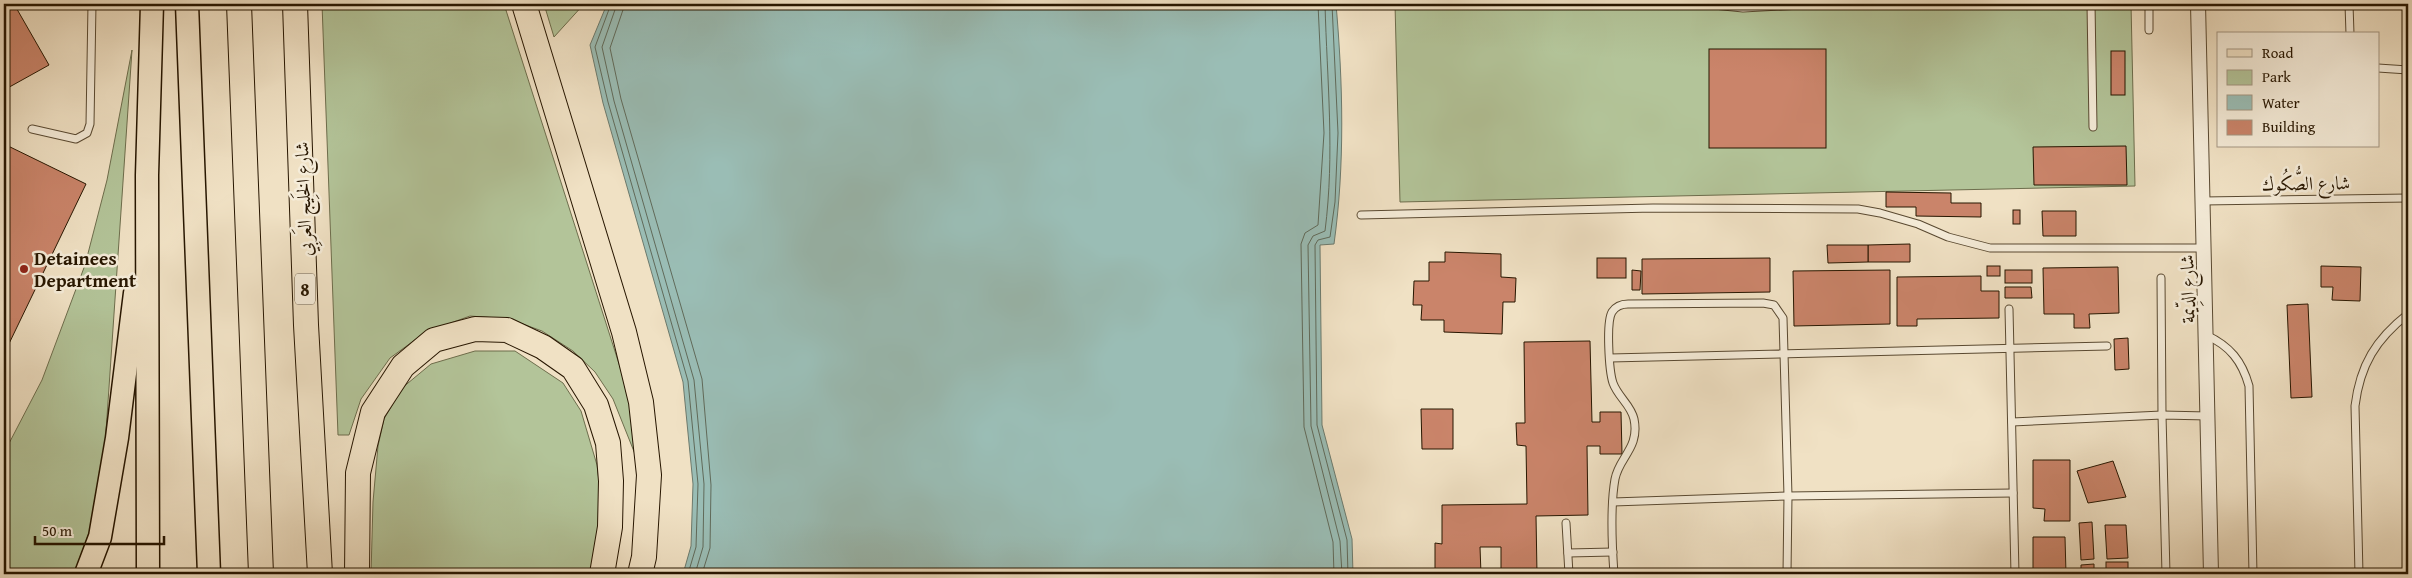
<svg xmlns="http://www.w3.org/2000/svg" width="2412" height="578" viewBox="0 0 2412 578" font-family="'Gentium Book Plus',Amiri,serif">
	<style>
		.green { fill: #b3c499; stroke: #6d6d4c }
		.water { fill: #9abdb5; stroke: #6c7a6d }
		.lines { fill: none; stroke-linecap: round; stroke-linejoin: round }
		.shore { stroke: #606a5a; stroke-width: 1 }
		.building { fill: #ca846a; stroke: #271600 }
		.service-casing { stroke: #594931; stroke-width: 9 }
		.minor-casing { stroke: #594931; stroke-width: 16 }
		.primary-casing { stroke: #271600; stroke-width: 25 }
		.trunk-casing { stroke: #271600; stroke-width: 26 }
		.service { stroke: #f5ecd9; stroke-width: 7 }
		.minor { stroke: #f5ecd9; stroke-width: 14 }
		.primary { stroke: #f0e1c4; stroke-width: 22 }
		.trunk { stroke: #f0e1c4; stroke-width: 24 }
		.poi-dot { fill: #8f2418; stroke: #f5ecd9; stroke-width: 2 }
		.labels { text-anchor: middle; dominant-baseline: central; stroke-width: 5; stroke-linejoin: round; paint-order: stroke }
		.shield { fill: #f5ecd9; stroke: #655641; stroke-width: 1 }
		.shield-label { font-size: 18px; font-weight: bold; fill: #271600 }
		.street-label { font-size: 19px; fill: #271600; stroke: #f5ecd9 }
		.poi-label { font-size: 19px; font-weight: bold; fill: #271600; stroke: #f5ecd9; text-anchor: start }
	</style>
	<rect width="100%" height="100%" fill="#f0e1c4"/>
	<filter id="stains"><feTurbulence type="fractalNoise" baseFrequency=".004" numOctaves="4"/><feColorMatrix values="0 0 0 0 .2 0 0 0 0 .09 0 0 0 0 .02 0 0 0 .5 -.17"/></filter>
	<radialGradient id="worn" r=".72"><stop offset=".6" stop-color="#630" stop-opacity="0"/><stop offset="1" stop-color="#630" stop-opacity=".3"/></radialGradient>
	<g class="green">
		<path d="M322 4H504L620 367 631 409 635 454 613 399 595 372 573 351 542 331 509 319 470 316 426 332 390 358 361 399 349 435H338Z"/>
		<path d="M544 4H584L554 37Z"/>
		<path d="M1395 4H2131L2135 186 1400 202Z"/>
		<path d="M132 50 105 446 90 530 74 574H4V453L42 380 85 265 107 180Z"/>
		<path d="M475 351H515L563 383 581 411 597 465 602 505 595 574H371L373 502 378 446 384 419 402 388 431 364Z"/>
	</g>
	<path class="water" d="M607 4H1336C1343 84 1345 164 1334 244L1320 245 1322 425 1352 539 1353 574H683L691 546 693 484 683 382 603 103 590 45Z"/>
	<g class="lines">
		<g class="shore">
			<path d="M611 4 595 47 608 102 688 381 698 484 696 547 688 574"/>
			<path d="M617 4 602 47 614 101 694 380 704 484 703 547 695 574"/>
			<path d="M625 4 610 48 621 99 702 379 711 485 710 548 702 574"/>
			<path d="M1318 4 1324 133 1318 225 1305 233 1301 244 1304 427 1333 542 1334 574"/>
			<path d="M1325 4C1327 81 1335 153 1325 231L1313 236 1308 245 1311 426 1340 541 1342 574"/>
			<path d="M1332 4 1338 133 1335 202 1330 237 1318 240 1315 245 1317 425 1347 540 1348 574"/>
		</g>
	</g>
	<g class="building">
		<path d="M7 4H14L49 65 4 90V6Z"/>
		<rect x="1709" y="49" width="117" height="99"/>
		<rect x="2111" y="51" width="14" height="44"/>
		<path d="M4 144 86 184 4 354Z"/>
		<path d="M2126 146 2127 185H2034L2033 147Z"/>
		<path d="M1886 192 1951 193V203H1981V217L1916 216V207H1886Z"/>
		<rect x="2013" y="210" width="7" height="14"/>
		<path d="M2042 211H2076V236H2043Z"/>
		<path d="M1910 244V262H1868V245Z"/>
		<path d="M1827 245H1868V262L1828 263Z"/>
		<path d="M1445 252 1501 254V277L1516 278 1515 302H1503L1502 334 1444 332V320H1421L1422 305H1413L1414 281H1429V262H1445Z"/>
		<rect x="1597" y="258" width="29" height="20"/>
		<path d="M1770 258V292L1642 294V259Z"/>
		<rect x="1987" y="266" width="13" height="10"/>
		<path d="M2321 266 2361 267 2360 301 2332 300 2333 287H2321Z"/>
		<path d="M2118 267 2119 313 2089 314 2090 328H2074V314H2044L2043 268Z"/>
		<path d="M1632 270 1641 271 1640 290H1632Z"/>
		<path d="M1890 270V324L1794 326 1793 271Z"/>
		<rect x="2005" y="270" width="27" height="13"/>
		<path d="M1981 276V291H1999V318L1917 319V326H1897V277Z"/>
		<path d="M2005 287H2031L2032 298H2005Z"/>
		<path d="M2308 304 2312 397 2291 398 2287 305Z"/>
		<path d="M2128 338 2129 369 2115 370 2114 339Z"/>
		<path d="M1590 341 1592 422H1600V412H1621L1622 454H1600V446H1587L1588 515 1536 516 1537 574H1501V547H1480L1481 574H1435V543L1442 544V505L1527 504 1526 446 1517 445 1516 423H1525L1524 342Z"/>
		<path d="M1421 409H1453V449H1422Z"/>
		<path d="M2033 460H2070V521H2044L2045 509 2033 508Z"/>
		<path d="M2113 461 2126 497 2088 503 2077 471Z"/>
		<path d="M2092 522 2094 559 2081 560 2079 523Z"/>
		<path d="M2105 525H2126L2128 558 2107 559Z"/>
		<path d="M2033 537H2065L2066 574H2033Z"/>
		<rect x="2106" y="562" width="22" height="12"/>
		<path d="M2094 564V574H2081V565Z"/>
	</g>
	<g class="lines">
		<g class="service-casing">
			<g id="service">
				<path d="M1704 4 1743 8 1820 4"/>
				<path d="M2091 4 2093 127"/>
				<path d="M2149 4V30"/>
				<path d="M2349 4 2350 34"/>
				<path d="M2378 68 2408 70"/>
				<path d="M32 129 76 139 87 133 90 124 92 4"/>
				<path d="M2203 201 2408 198"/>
				<path d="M1361 215 1653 208 1858 209 1880 213 1918 224 1948 237 1990 248H2204"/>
				<path d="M2161 278 2162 415 2166 574"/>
				<path d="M2009 309 2015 574"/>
				<path d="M2206 335C2230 346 2242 361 2249 386L2253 574"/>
				<path d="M1610 358 2107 346"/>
				<path d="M2012 422 2162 415 2208 416"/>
				<path d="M1613 502 1788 496 2013 493"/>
				<path d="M1566 523 1569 574"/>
				<path d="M1568 553 1613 552"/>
				<path d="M1614 574C1612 546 1610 507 1615 479 1619 457 1640 448 1634 419 1631 405 1618 397 1613 383 1609 371 1606 322 1612 312 1616 306 1622 304 1628 304L1763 303 1774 305 1783 318 1788 496 1787 574"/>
				<path d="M2359 574 2355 406C2360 365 2376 339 2408 314"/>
			</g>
		</g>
		<g class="minor-casing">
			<path id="minor" d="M2198 4 2211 574"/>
		</g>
		<g class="primary-casing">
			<g id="primary">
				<path d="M187 4 209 574"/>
				<path d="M86 574 100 537 117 438 135 293"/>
				<path d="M148 574 147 175 152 4"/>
			</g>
		</g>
		<g class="trunk-casing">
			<g id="trunk">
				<path d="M239 4 261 574"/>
				<path d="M295 4 306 325 320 574"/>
				<path d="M524 4 624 332 641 402 649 475 644 557 640 574"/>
				<path d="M357 574 358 473 373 412 403 366 434 340 475 329 507 330 543 347 573 368 596 405 608 443 611 481 610 527 602 574"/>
			</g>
		</g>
		<use href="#service" class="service"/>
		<use href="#minor" class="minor"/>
		<use href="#primary" class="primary"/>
		<use href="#trunk" class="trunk"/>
	</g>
	<circle class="poi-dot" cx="24" cy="269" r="5"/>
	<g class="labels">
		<rect class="shield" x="295" y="273.5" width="20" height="31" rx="4"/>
		<g class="shield-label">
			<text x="305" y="289">8</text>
		</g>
		<g class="street-label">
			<text transform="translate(2306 183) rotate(-1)">شارع الصُّكُوك</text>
			<text transform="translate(303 199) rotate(-92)">شارع الخَلِيج العَربِي</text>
			<text transform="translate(2187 289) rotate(-91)">شارع الدِّيمة</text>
		</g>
		<g class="poi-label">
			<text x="34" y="258">Detainees<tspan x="34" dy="22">Department</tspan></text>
		</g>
	</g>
	<rect width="2412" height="578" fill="none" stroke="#f0e1c4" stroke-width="20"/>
	<rect x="5" y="5" width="2402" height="568" fill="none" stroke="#271600" stroke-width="2.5"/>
	<rect x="10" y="10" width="2392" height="558" fill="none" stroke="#271600"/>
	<rect x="2217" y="32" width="162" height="115" fill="#f5ecd9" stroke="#a39682"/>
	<rect x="2227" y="49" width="25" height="8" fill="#f0e1c4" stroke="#a39682"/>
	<text x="2262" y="58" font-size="15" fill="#271600">Road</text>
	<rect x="2227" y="70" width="25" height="15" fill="#b3c499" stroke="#a39682"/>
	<text x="2262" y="82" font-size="15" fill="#271600">Park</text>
	<rect x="2227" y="95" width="25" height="15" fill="#9abdb5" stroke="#a39682"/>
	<text x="2262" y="108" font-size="15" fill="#271600">Water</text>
	<rect x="2227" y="120" width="25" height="15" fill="#ca846a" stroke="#a39682"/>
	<text x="2262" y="132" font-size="15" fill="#271600">Building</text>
	<path d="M35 536v8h129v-8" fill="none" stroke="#271600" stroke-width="2.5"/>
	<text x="42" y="536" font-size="15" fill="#271600" stroke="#f5ecd9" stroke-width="4" paint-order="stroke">50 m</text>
	<rect width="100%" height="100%" filter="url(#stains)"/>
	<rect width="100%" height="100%" fill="url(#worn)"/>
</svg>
